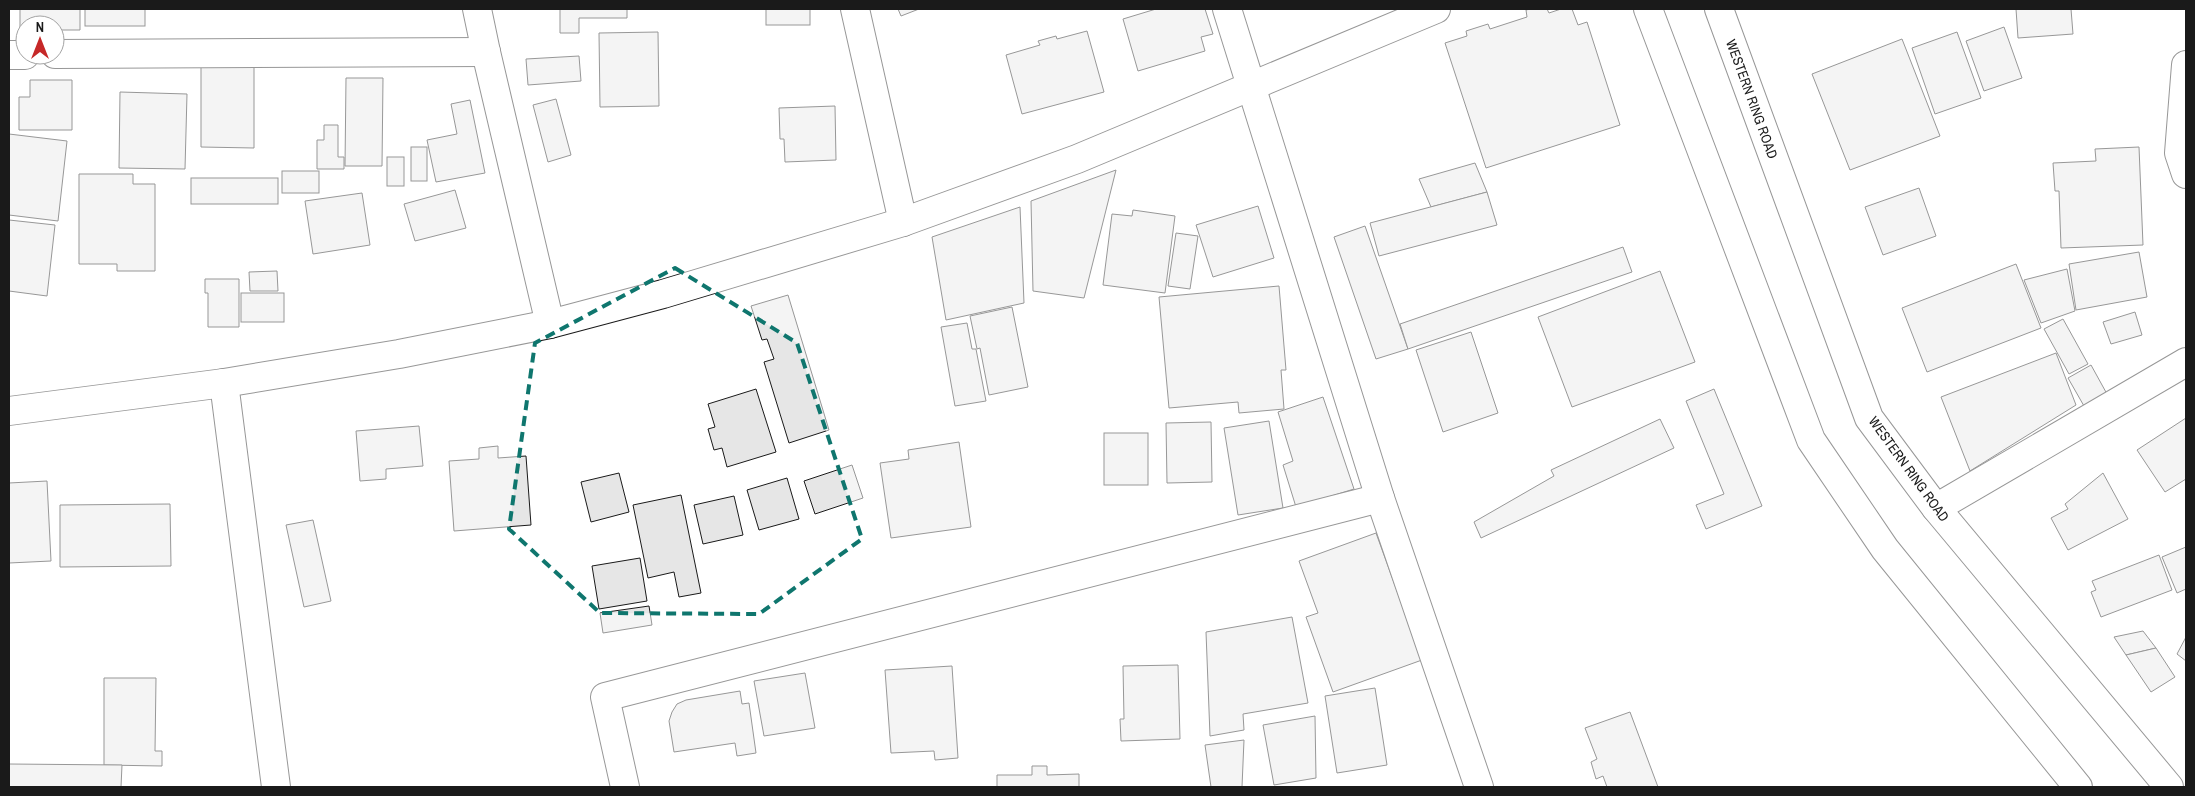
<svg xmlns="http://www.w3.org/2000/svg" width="2195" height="796" viewBox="0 0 2195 796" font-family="'Archivo Narrow',sans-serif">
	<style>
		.building { fill: #e6e6e6; stroke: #1a1a1a }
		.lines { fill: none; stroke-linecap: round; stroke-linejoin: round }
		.minor-casing { stroke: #1a1a1a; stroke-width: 30 }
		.major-casing { stroke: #1a1a1a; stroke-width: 30 }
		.minor { stroke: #fff; stroke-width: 28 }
		.major { stroke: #fff; stroke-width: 28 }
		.marked { fill: none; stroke: #0f766e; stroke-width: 4; stroke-dasharray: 10 6; stroke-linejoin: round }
		.labels { text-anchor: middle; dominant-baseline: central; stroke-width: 4; stroke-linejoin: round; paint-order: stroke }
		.street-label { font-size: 14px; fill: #1a1a1a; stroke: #fff }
	</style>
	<rect width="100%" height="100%" fill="#fff"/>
	<g class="building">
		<path d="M20 9H80V30H55V25H25V30L20 31Z"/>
		<rect x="85" y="9" width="60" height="17"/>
		<path d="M560 9H627V18H579V33H560Z"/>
		<rect x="766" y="9" width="44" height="16"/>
		<path d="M898 9H919L901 16Z"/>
		<path d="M1156 9H1205L1213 34 1201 37 1205 51 1138 71 1123 19Z"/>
		<path d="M1530 9H1547L1549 13 1561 9H1572L1578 25 1587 22 1620 125 1486 168 1445 43 1467 36 1466 31 1488 24 1490 29 1527 17 1526 10Z"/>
		<path d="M2016 9H2071L2073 34 2018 38Z"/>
		<path d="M2004 27 2022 78 1984 91 1966 41Z"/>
		<path d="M1087 31 1104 92 1022 114 1006 55 1040 45 1038 41 1056 36 1057 39Z"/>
		<path d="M658 32 659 106 600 107 599 33Z"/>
		<path d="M1957 32 1981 98 1935 114 1912 48Z"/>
		<path d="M1902 39 1940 136 1850 170 1812 74Z"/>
		<path d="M579 56 581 81 528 85 526 59Z"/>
		<path d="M201 64 254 65V148L201 147Z"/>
		<path d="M346 78H383L382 166H345Z"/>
		<path d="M30 80H72V130H19V97H30Z"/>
		<path d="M120 92 187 94 185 169 119 168Z"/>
		<path d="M556 99 571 155 548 162 533 105Z"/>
		<path d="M470 100 485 173 436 182 427 140 457 134 451 104Z"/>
		<path d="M835 106 836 160 785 162 784 139H780L779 108Z"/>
		<path d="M324 125H338V157H344V169H317V140H324Z"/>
		<path d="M9 134 67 141 58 221 9 215Z"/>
		<rect x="411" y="147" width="16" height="34"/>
		<path d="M2139 147 2143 245 2061 248 2059 191H2055L2053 163 2096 161 2095 149Z"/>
		<rect x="387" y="157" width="17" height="29"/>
		<path d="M1475 163 1487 192 1431 207 1419 179Z"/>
		<path d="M1116 170 1084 298 1033 291 1031 201Z"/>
		<rect x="282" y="171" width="37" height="22"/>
		<path d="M79 174H133V184H155V271H117V264H79Z"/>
		<rect x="191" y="178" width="87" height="26"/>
		<path d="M1919 188 1936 236 1883 255 1865 207Z"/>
		<path d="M455 190 466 228 415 241 404 204Z"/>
		<path d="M1487 192 1497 225 1379 256 1370 223Z"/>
		<path d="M362 193 370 245 313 254 305 201Z"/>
		<path d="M1258 206 1274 258 1213 277 1196 225Z"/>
		<path d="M1020 207 1024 303 946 320 932 237Z"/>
		<path d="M1133 210 1175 216 1165 293 1103 285 1112 214 1132 216Z"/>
		<path d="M9 220 55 225 47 296 9 291Z"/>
		<path d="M1365 226 1408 349 1376 359 1334 237Z"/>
		<path d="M1176 233 1198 236 1190 289 1168 286Z"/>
		<path d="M1623 247 1632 272 1408 349 1400 324Z"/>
		<path d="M2139 252 2147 297 2076 310 2069 264Z"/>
		<path d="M2016 264 2041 328 1927 372 1902 308Z"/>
		<path d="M2067 269 2075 311 2041 323 2024 280Z"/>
		<path d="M277 271 278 291H250L249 272Z"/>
		<path d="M1660 271 1695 362 1572 407 1538 317Z"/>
		<path d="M205 279H239V327H208V293H205Z"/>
		<path d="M1279 286 1286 370H1281L1284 409 1239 413 1238 402 1169 408 1159 297Z"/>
		<rect x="241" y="293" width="43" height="29"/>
		<path d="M788 295 829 430 789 443 764 362 774 359 767 339 762 340 751 306Z"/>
		<path d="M1012 307 1028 387 989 395 980 348 977 349 970 316Z"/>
		<path d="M2135 312 2142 335 2111 344 2103 322Z"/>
		<path d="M2063 319 2088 364 2069 374 2044 329Z"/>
		<path d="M967 323 972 349H976L986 401 955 406 941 327Z"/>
		<path d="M1471 332 1498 413 1443 432 1416 350Z"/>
		<path d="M2056 353 2076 405 1970 471 1941 397Z"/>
		<path d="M2091 365 2107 394 2084 406 2068 378Z"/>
		<path d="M756 389 776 452 727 467 722 448 714 450 708 429 715 427 708 404Z"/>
		<path d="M1714 389 1762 506 1706 529 1696 505 1724 494 1686 401Z"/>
		<path d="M1323 397 1354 489 1296 507 1283 465 1293 461 1278 412Z"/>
		<path d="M2186 418V479L2165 492 2137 450Z"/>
		<path d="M1660 419 1674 448 1481 538 1474 522 1554 476 1551 470Z"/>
		<path d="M1269 421 1283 508 1238 515 1224 428Z"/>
		<path d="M1211 422 1212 482 1167 483 1166 423Z"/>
		<path d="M419 426 423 466 386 469V479L360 481 356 431Z"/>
		<rect x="1104" y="433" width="44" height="52"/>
		<path d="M959 442 971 527 891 538 880 463 909 459 908 450Z"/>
		<path d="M498 446V458L526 456 531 525 454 531 449 461 479 459V448Z"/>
		<path d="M852 465 863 498 815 514 804 481Z"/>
		<path d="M619 473 629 512 591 522 581 482Z"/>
		<path d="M2103 473 2128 519 2068 550 2051 518 2068 509 2065 504Z"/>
		<path d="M787 478 799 519 759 530 747 490Z"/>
		<path d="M47 481 51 561 9 563V483Z"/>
		<path d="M681 495 701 593 679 597 674 572 648 578 633 505Z"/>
		<path d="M734 496 743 535 703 544 694 505Z"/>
		<path d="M170 504 171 566 60 567V505Z"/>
		<path d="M313 520 331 601 304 607 286 525Z"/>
		<path d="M1376 533 1422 660 1333 692 1306 617 1318 613 1299 561Z"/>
		<path d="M2186 547V589L2177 593 2162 557Z"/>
		<path d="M2159 555 2172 590 2101 617 2091 592 2096 590 2092 581Z"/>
		<path d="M640 558 647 601 599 609 592 566Z"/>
		<path d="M649 606 652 625 603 633 600 613Z"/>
		<path d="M1292 617 1308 703 1243 714 1244 730 1210 736 1206 632Z"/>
		<path d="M2143 631 2156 648 2126 655 2114 637Z"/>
		<path d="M2186 637V661L2177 654Z"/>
		<path d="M2156 648 2175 677 2151 692 2126 655Z"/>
		<path d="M1178 665 1180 739 1121 741 1120 719H1124L1123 666Z"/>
		<path d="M952 666 958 758 935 760 934 751 891 753 885 670Z"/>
		<path d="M805 673 815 728 764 736 754 681Z"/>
		<path d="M104 678H156L155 751H162V766L104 765Z"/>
		<path d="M1375 688 1387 765 1337 773 1325 696Z"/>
		<path d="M740 691 742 704 749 703 756 753 737 756 735 743 674 752 669 721 672 712 677 704 686 700Z"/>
		<path d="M1630 712 1658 787H1607L1603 776 1596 779 1591 762 1597 759 1585 728Z"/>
		<path d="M1315 716 1316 778 1274 785 1263 725Z"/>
		<path d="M1244 740 1242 787H1211L1205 745Z"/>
		<path d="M9 764 122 765 121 787H9Z"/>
		<path d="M1032 766H1047V775L1079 774V787H997V775H1032Z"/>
	</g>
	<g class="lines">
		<g class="minor-casing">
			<g id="minor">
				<path d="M477 9 486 52 550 324"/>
				<path d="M855 9 903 222"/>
				<path d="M1227 9 1380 498 1479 787"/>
				<path d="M55 54 486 52"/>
				<path d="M9 55H25"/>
				<path d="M2186 65 2179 153 2186 174"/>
				<path d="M224 383 276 787"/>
				<path d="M9 411 224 383 399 354 550 324 663 294 903 222 1077 159 1436 9"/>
				<path d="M1936 508 2186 362"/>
				<path d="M625 787 605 697 1380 498"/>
			</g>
		</g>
		<g class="major-casing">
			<g id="major">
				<path d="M1648 9 1811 440 1885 549 2078 787"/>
				<path d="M1719 9 1869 418 1936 508 2169 787"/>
			</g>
		</g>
		<use href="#minor" class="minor"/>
		<use href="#major" class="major"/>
	</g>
	<path d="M0 0H2195V796H0ZM675 268 797 343 862 539 759 614 600 613 509 529 535 343Z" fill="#fff" fill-opacity=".55" fill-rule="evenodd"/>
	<path class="marked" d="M675 268 797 343 862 539 759 614 600 613 509 529 535 343Z"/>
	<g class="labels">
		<g class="street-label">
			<text transform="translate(1752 99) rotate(70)">WESTERN RING ROAD</text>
			<text transform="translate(1909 469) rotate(54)">WESTERN RING ROAD</text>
		</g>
	</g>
	<rect width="2195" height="796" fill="none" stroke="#1a1a1a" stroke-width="20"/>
	<g transform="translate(40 40)"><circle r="24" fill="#ffffff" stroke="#a3a3a3"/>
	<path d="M0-4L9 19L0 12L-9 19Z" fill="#c62828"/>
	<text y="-8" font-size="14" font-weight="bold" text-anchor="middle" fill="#1a1a1a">N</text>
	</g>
</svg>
